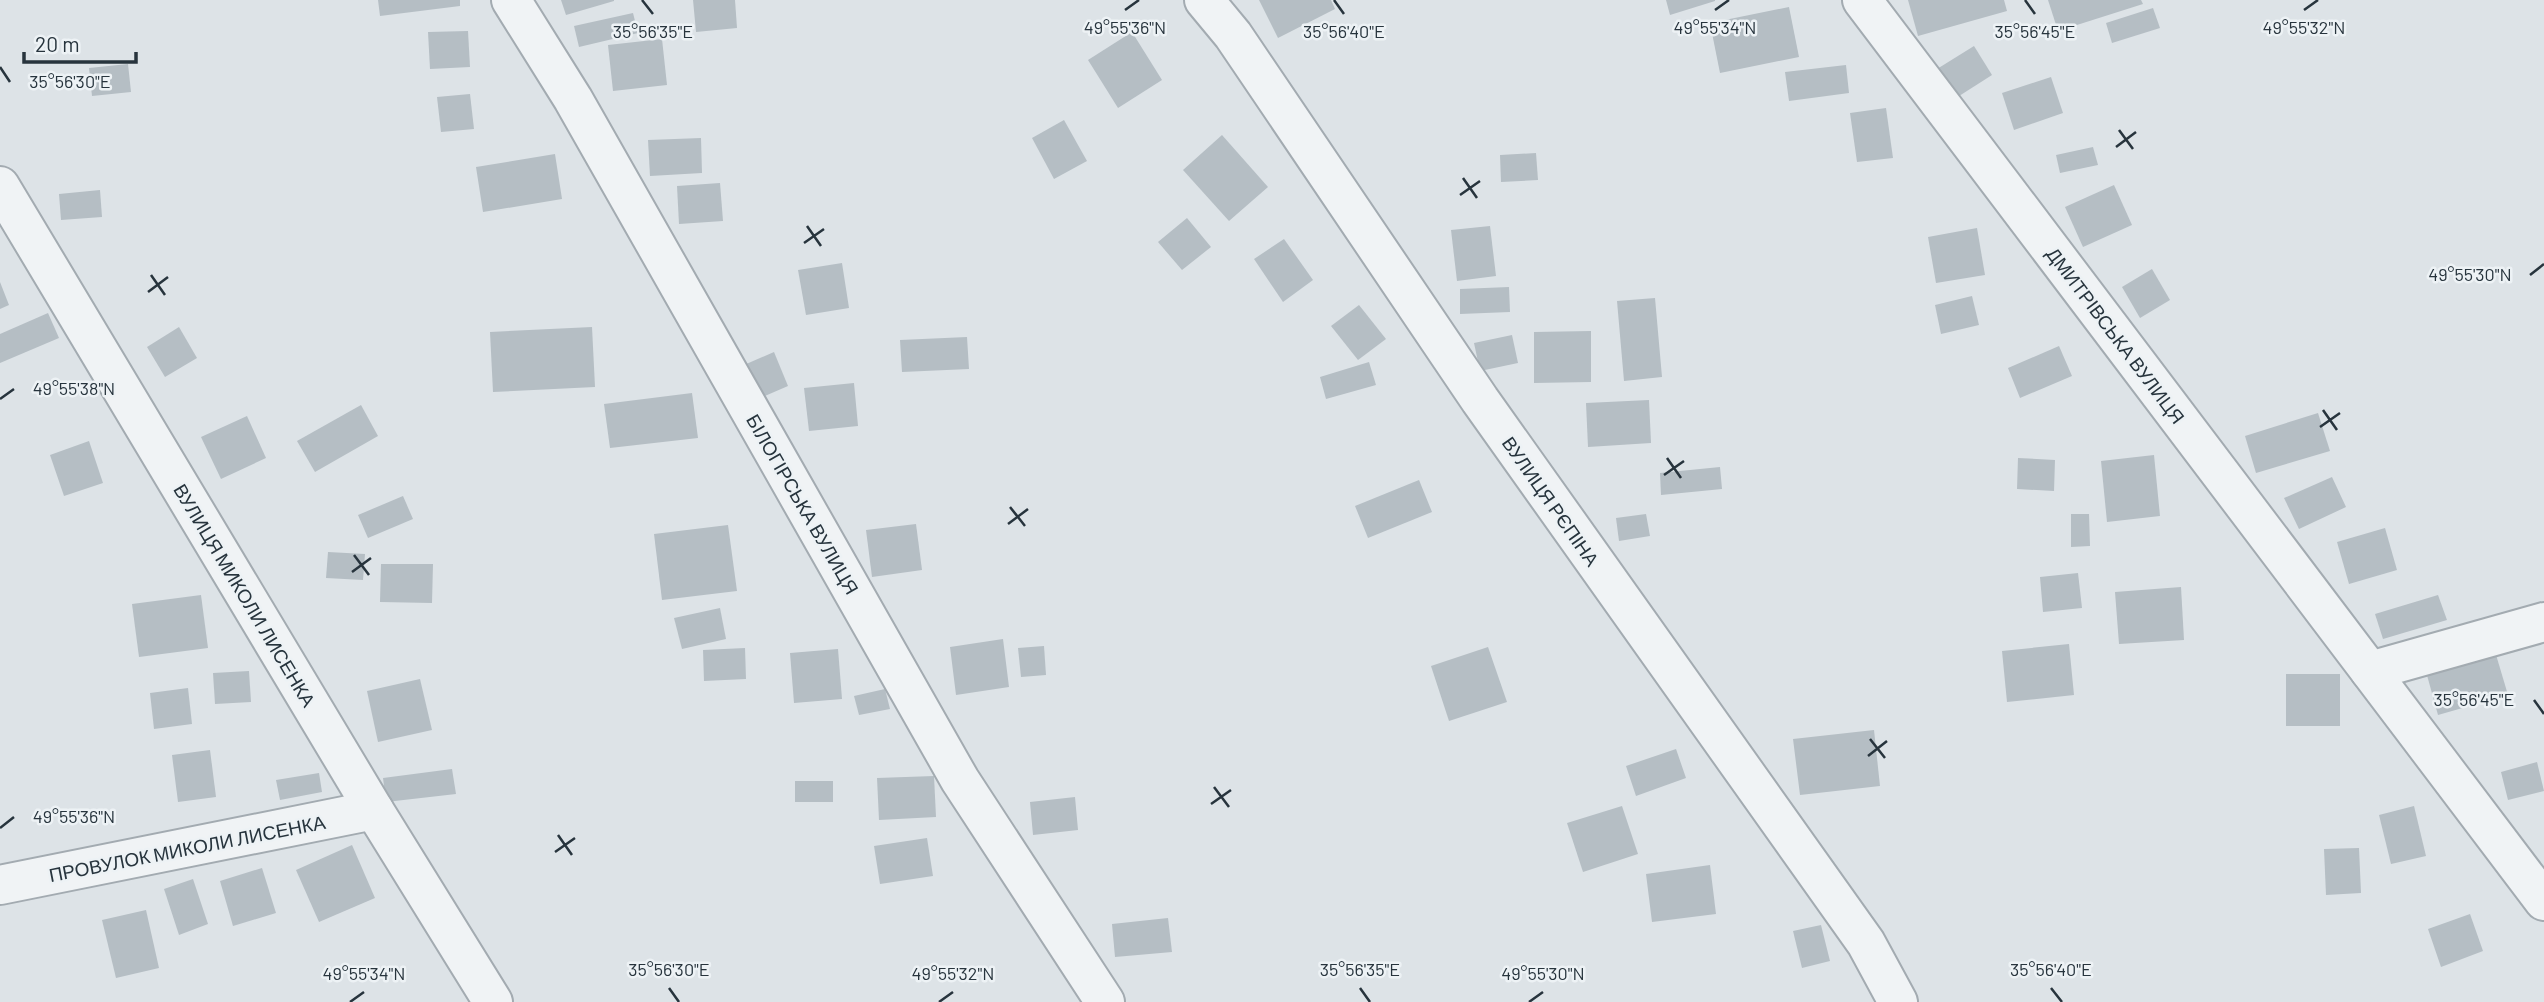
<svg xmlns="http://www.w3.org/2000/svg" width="2544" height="1002" viewBox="0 0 2544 1002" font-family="Barlow,sans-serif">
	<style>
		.building { fill: #b5bec4 }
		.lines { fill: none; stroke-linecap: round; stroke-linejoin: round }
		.minor-casing { stroke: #a3abb1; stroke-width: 42 }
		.minor { stroke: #f0f3f5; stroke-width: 38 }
		.ticks { fill: none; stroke: #27343d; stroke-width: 2.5 }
		.labels { text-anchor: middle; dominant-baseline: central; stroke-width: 5; stroke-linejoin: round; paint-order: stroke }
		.street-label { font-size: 19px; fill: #27343d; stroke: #edf2f5 }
		.ticks-label { font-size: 18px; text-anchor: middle; fill: #27343d; stroke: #edf2f5; stroke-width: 5; stroke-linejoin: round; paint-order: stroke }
	</style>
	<rect width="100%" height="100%" fill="#dde3e7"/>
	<g class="building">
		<path d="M378 0H460V6L380 16Z"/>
		<path d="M561 0H614V1L566 15Z"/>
		<path d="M693 0H735L737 28 696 32Z"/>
		<path d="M1259 0H1331L1335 9 1278 38Z"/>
		<path d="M1666 0H1715V1L1670 15Z"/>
		<path d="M1908 0H2004L2007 11 1918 36Z"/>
		<path d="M2048 0H2141L2143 4 2058 31Z"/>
		<path d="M1789 7 1799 57 1720 73 1710 23Z"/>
		<path d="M2153 8 2160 28 2112 43 2106 23Z"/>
		<path d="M633 13 638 33 579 47 574 26Z"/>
		<path d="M468 31 470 67 430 69 428 32Z"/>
		<path d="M1132 32 1162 80 1118 108 1088 60Z"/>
		<path d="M662 39 667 85 613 91 608 45Z"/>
		<path d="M1974 46 1992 75 1956 98 1937 69Z"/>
		<path d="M128 64 131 92 92 96 89 68Z"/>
		<path d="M1846 65 1849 93 1789 101 1785 72Z"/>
		<path d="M2051 77 2063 113 2014 130 2002 93Z"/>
		<path d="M470 94 474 129 441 132 437 97Z"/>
		<path d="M1886 108 1893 158 1857 162 1850 113Z"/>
		<path d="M1064 120 1087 161 1054 179 1032 138Z"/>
		<path d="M1222 135 1268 187 1229 221 1183 170Z"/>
		<path d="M701 138 702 173 650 176 648 140Z"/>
		<path d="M2093 147 2098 165 2060 173 2056 155Z"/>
		<path d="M1536 153 1538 180 1501 182 1500 155Z"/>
		<path d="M555 154 562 199 483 212 476 167Z"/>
		<path d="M720 183 723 221 679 224 677 186Z"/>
		<path d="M2114 185 2132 225 2083 247 2065 207Z"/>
		<path d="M100 190 102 217 61 220 59 194Z"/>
		<path d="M1187 218 1211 247 1182 270 1158 242Z"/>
		<path d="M1490 226 1496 276 1457 281 1451 230Z"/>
		<path d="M1977 228 1985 275 1936 283 1928 237Z"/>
		<path d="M1284 239 1313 280 1283 302 1254 259Z"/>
		<path d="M842 263 849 308 806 315 798 270Z"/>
		<path d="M2152 269 2170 300 2140 318 2122 287Z"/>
		<path d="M0 282 9 305 0 309Z"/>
		<path d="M1509 287 1510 312 1460 314V289Z"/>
		<path d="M1972 296 1979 325 1941 334 1935 305Z"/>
		<path d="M1655 298 1662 377 1624 381 1617 301Z"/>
		<path d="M1359 305 1386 339 1358 360 1331 326Z"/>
		<path d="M48 313 59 338 0 363V334Z"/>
		<path d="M179 327 197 358 165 377 147 347Z"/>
		<path d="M592 327 595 387 493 392 490 332Z"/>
		<path d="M1591 331V382L1534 383V332Z"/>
		<path d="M1512 335 1518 363 1480 371 1474 343Z"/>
		<path d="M967 337 969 369 902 372 900 340Z"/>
		<path d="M2059 346 2072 376 2020 398 2008 368Z"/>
		<path d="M774 352 788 386 758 399 744 365Z"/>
		<path d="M1369 362 1376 385 1326 399 1320 377Z"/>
		<path d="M854 383 858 426 809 431 804 388Z"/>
		<path d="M692 393 698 438 610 448 604 404Z"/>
		<path d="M1649 400 1651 443 1588 447 1586 403Z"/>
		<path d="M361 405 378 436 315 472 297 441Z"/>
		<path d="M2318 413 2330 451 2256 473 2245 436Z"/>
		<path d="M247 416 266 458 221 479 201 437Z"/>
		<path d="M89 441 103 483 64 496 50 455Z"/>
		<path d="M2154 455 2160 516 2107 522 2101 461Z"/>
		<path d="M2018 458 2055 460 2054 491 2017 489Z"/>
		<path d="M1720 467 1722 489 1661 495 1660 473Z"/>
		<path d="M2332 477 2346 507 2299 529 2284 498Z"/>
		<path d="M1419 480 1432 512 1368 538 1355 506Z"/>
		<path d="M403 496 413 519 368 538 358 515Z"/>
		<path d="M1646 514 1650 536 1619 541 1616 518Z"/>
		<path d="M2071 514H2089L2090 546 2071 547Z"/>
		<path d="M916 524 922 570 872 577 866 530Z"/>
		<path d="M728 525 737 591 662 600 654 534Z"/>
		<path d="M2385 528 2397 570 2349 584 2337 542Z"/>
		<path d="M328 552 365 554 363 580 326 578Z"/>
		<path d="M381 564H433L432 603 380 602Z"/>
		<path d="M2078 573 2082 608 2043 612 2040 577Z"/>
		<path d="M2181 587 2184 640 2119 644 2115 592Z"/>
		<path d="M201 595 208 648 139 657 132 604Z"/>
		<path d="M2438 595 2447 620 2383 639 2375 614Z"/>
		<path d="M720 608 726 639 682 649 674 618Z"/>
		<path d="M1003 639 1009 687 956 695 950 647Z"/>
		<path d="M2069 644 2074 695 2007 702 2002 651Z"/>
		<path d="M1044 646 1046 675 1021 677 1018 648Z"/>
		<path d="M1488 647 1507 702 1449 721 1431 666Z"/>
		<path d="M745 648 746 679 704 681 703 650Z"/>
		<path d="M2494 648 2508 695 2438 715 2425 668Z"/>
		<path d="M838 649 842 699 794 703 790 653Z"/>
		<path d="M249 671 251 702 215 704 213 673Z"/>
		<rect x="2286" y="674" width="54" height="52"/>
		<path d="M420 679 432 730 378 742 367 691Z"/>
		<path d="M188 688 192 724 154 729 150 693Z"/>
		<path d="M885 689 890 709 859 715 854 696Z"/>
		<path d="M1874 730 1880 786 1800 795 1793 739Z"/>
		<path d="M1676 749 1686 778 1636 796 1626 766Z"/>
		<path d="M210 750 216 797 178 802 172 755Z"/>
		<path d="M2537 762 2544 791 2508 800 2501 772Z"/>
		<path d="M452 769 456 794 386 802 383 778Z"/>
		<path d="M319 773 322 792 280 800 276 780Z"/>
		<path d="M934 776 936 817 879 820 877 778Z"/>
		<rect x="795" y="781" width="38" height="21"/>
		<path d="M1075 797 1078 830 1033 835 1030 802Z"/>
		<path d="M1622 806 1638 854 1583 872 1567 823Z"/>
		<path d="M2414 806 2426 856 2391 864 2379 815Z"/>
		<path d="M927 838 933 876 880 884 874 846Z"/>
		<path d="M352 845 375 898 319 922 296 870Z"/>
		<path d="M2359 848 2361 893 2326 895 2324 849Z"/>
		<path d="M1710 865 1716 914 1652 922 1646 874Z"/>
		<path d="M262 868 276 913 233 926 220 881Z"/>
		<path d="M193 879 208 924 179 935 164 889Z"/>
		<path d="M146 910 159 968 116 978 102 920Z"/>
		<path d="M2470 914 2483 951 2441 967 2428 929Z"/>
		<path d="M1168 918 1172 952 1115 957 1112 924Z"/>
		<path d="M1821 925 1830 961 1802 968 1793 931Z"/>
	</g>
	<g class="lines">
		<g class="minor-casing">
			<g id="minor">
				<path d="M511 0 573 99 960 780 1105 1002"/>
				<path d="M1204 0 1233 35 1480 400 1866 943 1898 1002"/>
				<path d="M1862 0 2544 901"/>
				<path d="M0 186 374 810 493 1002"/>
				<path d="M2370 671 2544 622"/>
				<path d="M0 885 374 810"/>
			</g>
		</g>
		<use href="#minor" class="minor"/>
	</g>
	<path class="ticks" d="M642 0 653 14M1334 0 1344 14M2025 0 2035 14M1125 10 1139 0M1715 10 1729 0M2304 10 2318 0M0 67 10 82M2119 130 2133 149M2116 147 2136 132M1463 178 1477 198M1460 195 1480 181M807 226 821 246M804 243 824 229M151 275 165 295M2530 275 2544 264M148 292 168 277M0 399 14 389M2323 410 2337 430M2320 427 2340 413M1667 458 1681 478M1664 475 1684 461M1010 507 1025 526M1008 524 1028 509M354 555 369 575M352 572 371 558M2534 700 2544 714M1870 739 1885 758M1868 756 1887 741M1214 787 1229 807M1211 804 1231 790M0 828 14 817M558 835 572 855M555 852 575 838M669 988 679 1002M1360 988 1370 1002M2051 988 2062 1002M350 1002 364 992M939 1002 953 992M1529 1002 1543 992"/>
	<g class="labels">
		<g class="street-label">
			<text transform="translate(2116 335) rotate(53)">ДМИТРІВСЬКА ВУЛИЦЯ</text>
			<text transform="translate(1551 501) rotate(55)">ВУЛИЦЯ РЄПІНА</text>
			<text transform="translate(803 504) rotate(60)">БІЛОГІРСЬКА ВУЛИЦЯ</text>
			<text transform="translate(245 595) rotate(59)">ВУЛИЦЯ МИКОЛИ ЛИСЕНКА</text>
			<text transform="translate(187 848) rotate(-11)">ПРОВУЛОК МИКОЛИ ЛИСЕНКА</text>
		</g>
	</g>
	<g class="ticks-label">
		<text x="1125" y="34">49°55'36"N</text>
		<text x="1715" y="34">49°55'34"N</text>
		<text x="2304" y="34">49°55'32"N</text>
		<text x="653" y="38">35°56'35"E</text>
		<text x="1344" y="38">35°56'40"E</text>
		<text x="2035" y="38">35°56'45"E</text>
		<text x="70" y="88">35°56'30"E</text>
		<text x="2470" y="281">49°55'30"N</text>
		<text x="74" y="395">49°55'38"N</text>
		<text x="2474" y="706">35°56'45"E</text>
		<text x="74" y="823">49°55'36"N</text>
		<text x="669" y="976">35°56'30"E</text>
		<text x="1360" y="976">35°56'35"E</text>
		<text x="2051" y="976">35°56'40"E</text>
		<text x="364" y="980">49°55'34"N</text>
		<text x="953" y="980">49°55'32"N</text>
		<text x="1543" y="980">49°55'30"N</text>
	</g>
	<path d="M24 52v10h112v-10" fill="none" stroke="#27343d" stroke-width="3.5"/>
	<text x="35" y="52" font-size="21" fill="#27343d" stroke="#edf2f5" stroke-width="5" paint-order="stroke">20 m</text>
</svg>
